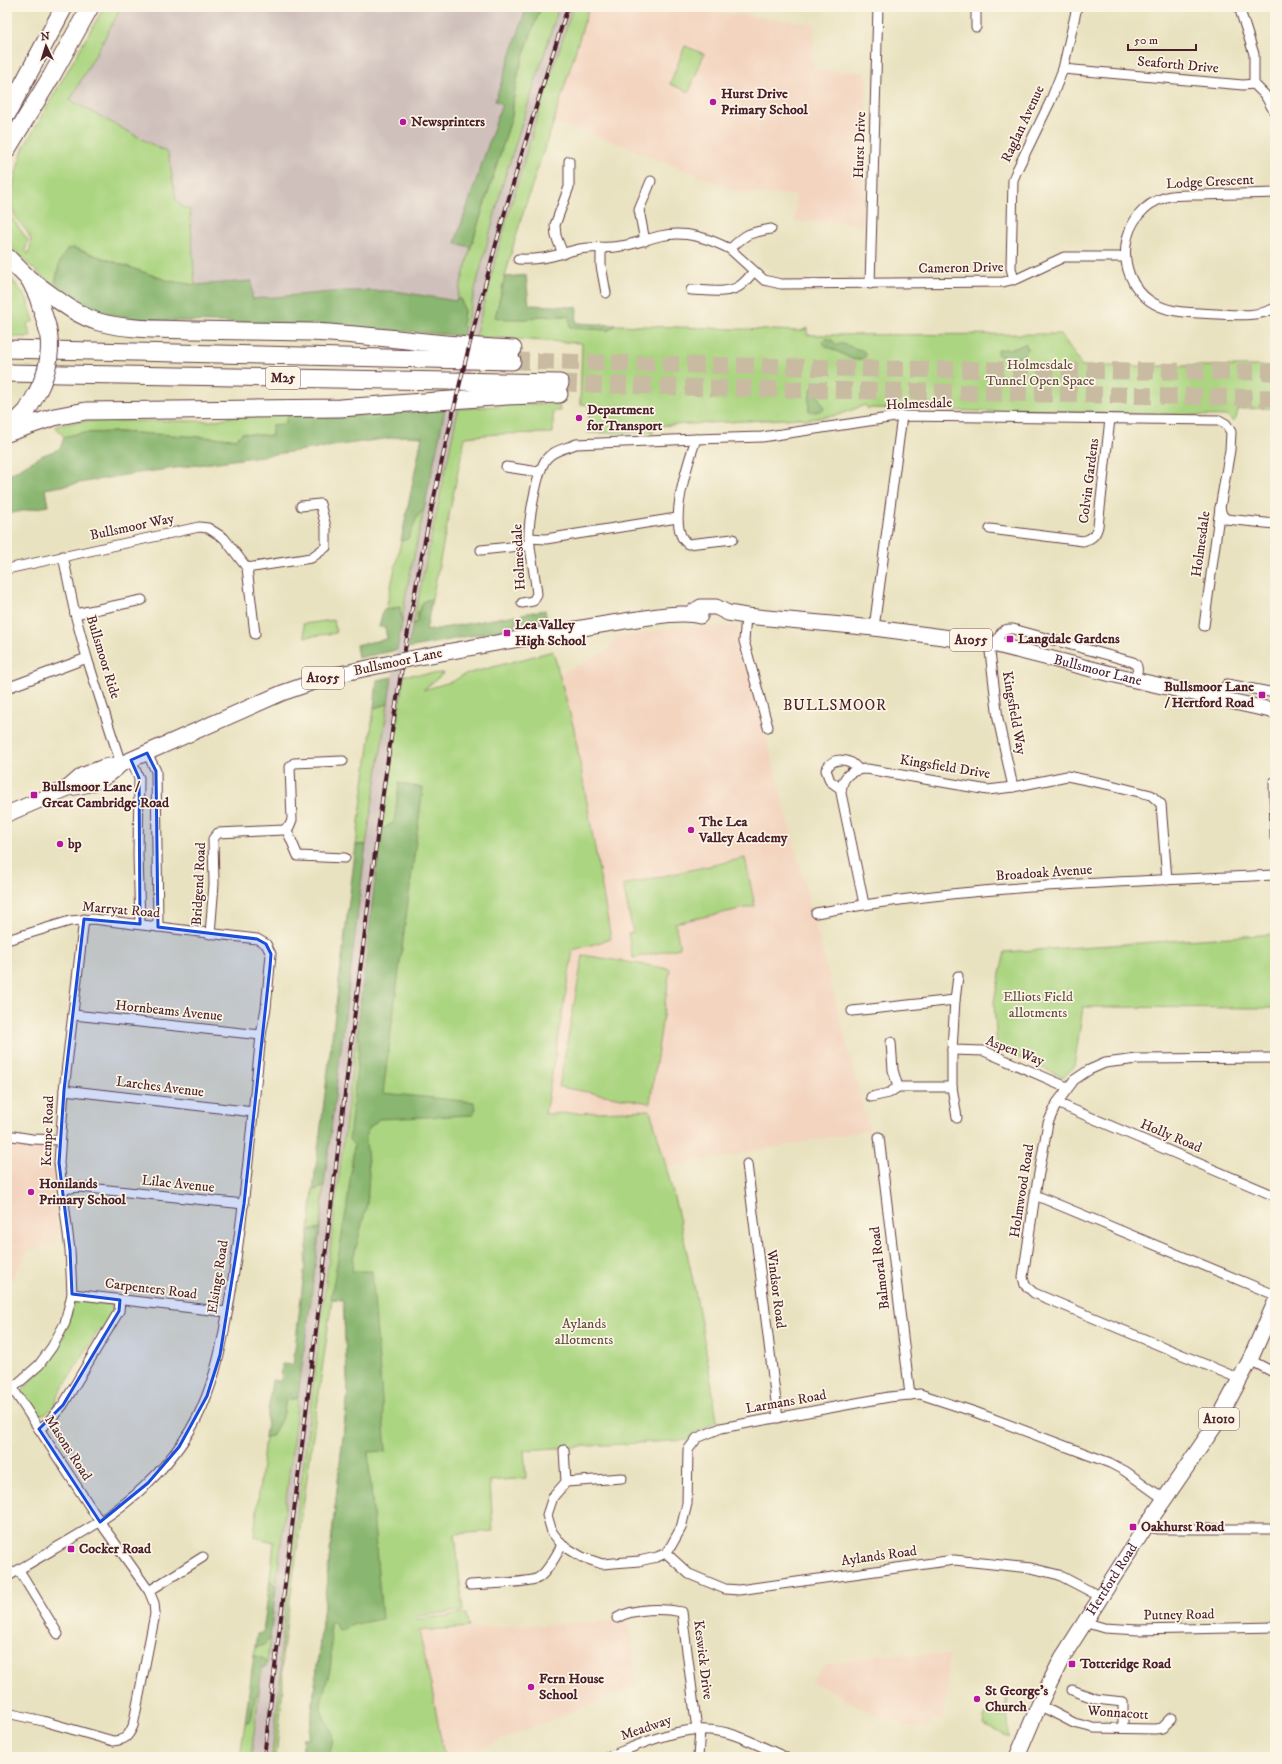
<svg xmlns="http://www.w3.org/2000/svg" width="1282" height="1764" viewBox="0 0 1282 1764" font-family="'IM FELL DW Pica',serif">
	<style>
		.built { fill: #f3d4bf }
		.industrial { fill: #cfc0bb }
		.green { fill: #acd581; stroke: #7b7a56 }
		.forest { fill: #89b66f; stroke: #6a6a4d }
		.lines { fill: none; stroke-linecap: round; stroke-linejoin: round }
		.highway-tunnel { stroke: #c9bba2; stroke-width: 17; stroke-dasharray: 17 8; stroke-linecap: butt }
		.street-casing { stroke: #623c41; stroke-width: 11 }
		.primary-casing { stroke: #623c41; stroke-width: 17 }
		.highway-casing { stroke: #623c41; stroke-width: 19 }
		.street { stroke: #fff; stroke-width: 9 }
		.primary { stroke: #fff; stroke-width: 15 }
		.highway { stroke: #fff; stroke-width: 17 }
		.rail-casing { stroke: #4a1f2b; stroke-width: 4 }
		.rail { stroke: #fcf5e5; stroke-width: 2.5; stroke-dasharray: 8; stroke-linecap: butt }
		.primary-bridge-casing { stroke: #623c41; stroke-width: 17; stroke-linecap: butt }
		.highway-bridge-casing { stroke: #623c41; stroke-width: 19; stroke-linecap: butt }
		.primary-bridge { stroke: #fff; stroke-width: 15 }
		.highway-bridge { stroke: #fff; stroke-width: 17 }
		.marked { fill: #1d4ed8; fill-opacity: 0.2; stroke: #1d4ed8; stroke-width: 3; stroke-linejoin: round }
		.poi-dot { fill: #b5179e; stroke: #fcf5e5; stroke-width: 1.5 }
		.labels { text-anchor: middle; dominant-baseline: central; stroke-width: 3.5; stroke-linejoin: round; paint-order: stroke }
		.shield { fill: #fcf5e5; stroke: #7f5f63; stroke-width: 1 }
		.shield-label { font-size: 13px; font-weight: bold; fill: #4a1f2b }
		.street-label { font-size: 14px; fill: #4a1f2b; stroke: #fcf5e5 }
		.poi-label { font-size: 14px; font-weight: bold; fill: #4a1f2b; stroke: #fcf5e5; text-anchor: start }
		.park-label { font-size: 14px; fill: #624c40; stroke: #fcf5e5 }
		.neighbourhood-label { font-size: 15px; letter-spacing: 1px; fill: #4a1f2b; stroke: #fcf5e5 }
	</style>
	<rect width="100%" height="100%" fill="#fcf5e5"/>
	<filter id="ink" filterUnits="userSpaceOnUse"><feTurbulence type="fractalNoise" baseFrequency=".025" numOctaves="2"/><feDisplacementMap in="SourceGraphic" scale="8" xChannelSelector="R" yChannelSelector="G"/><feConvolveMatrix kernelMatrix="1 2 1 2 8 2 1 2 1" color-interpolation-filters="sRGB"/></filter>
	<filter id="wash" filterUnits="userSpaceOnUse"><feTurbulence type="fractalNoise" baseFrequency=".012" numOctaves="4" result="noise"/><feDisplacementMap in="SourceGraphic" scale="16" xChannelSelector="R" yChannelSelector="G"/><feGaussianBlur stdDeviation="0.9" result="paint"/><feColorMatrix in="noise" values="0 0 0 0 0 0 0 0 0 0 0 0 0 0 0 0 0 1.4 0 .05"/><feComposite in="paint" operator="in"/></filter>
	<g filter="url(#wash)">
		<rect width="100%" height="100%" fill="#e9e2c0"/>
		<g class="built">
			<path d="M589 7H674L814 24 813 70 865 72 867 82 863 224 795 221V195L742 193 612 141 553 122Z"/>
			<path d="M737 626 869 1130 668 1167 650 1110 545 1115 573 950 611 939 574 729 559 674 609 650 614 638 681 627Z"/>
			<path d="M7 1137 50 1143 60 1240 41 1249 28 1251 7 1287Z"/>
			<path d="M629 1620 637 1685 484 1747 471 1750 443 1752 432 1690 419 1631Z"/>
			<path d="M878 1655H949L946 1677 947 1684 943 1720 930 1718 929 1728 905 1727 866 1710 812 1681 826 1665Z"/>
		</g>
		<g class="industrial">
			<path d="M122 7H527L495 101 502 103 455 243 471 247 457 301 395 291H344L252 299V281L195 285 190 210 182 207 176 200 168 153 70 100Z"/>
			<path d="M559 7H573L531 135 533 136 532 140H530L497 253 478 329 437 501 408 648 381 830 299 1488 279 1661 281 1666V1673L272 1757H251L262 1667H266L267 1663 363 866 382 736 406 593 429 479 478 278 503 183Z"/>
		</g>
		<g class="green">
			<path d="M104 7H122L70 100 168 153 176 200 182 207 190 210 195 285 169 281 74 248 60 261 55 283 140 320C89 315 71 305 34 269 25 260 13 251 8 239 5 232 7 212 7 203L10 216 28 240 25 251 28 254C39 229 14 228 12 205 10 191 19 160 24 147Z"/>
			<path d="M541 7H559L503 183 465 328 462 327 464 311 461 300 457 298 471 247 512 116C514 75 527 45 541 7Z"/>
			<path d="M573 7H589C577 46 565 85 553 124 531 187 509 251 496 317L528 319 539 316H570V328L609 330 616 325 801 331 807 328V335L1061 334 1082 366H1275V408L1238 409 1236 419 1233 422 1228 416C1107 414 987 412 867 408L865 405 838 415 805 420 802 418 653 426V433H588L589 405 580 404 582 343 475 337 497 253 530 139 532 140 533 136 531 135Z"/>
			<path d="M685 46 704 54 689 92 670 84Z"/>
			<path d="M7 273 27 299 34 321 27 324 31 337H7Z"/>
			<path d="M522 404H559L560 411H553V433L497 434 465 437 432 599 424 601 418 613 417 622 413 624 458 409Z"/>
			<path d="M288 415 285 424 272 436 242 433 236 439 119 432 80 433 64 437 55 426 83 421H211L235 416Z"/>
			<path d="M424 509 406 593 402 623 400 607 386 609 401 541 408 539 417 517Z"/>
			<path d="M334 620 336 633 305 637 303 624Z"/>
			<path d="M553 651 574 729 611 939 573 950 545 1114 650 1110C681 1212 702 1316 717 1421L696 1433 687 1440 524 1450 526 1478 490 1481 493 1531 455 1534 463 1611 416 1616 417 1619 466 1614 469 1627 419 1631 432 1690 444 1757H301L303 1739H309L348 1393 343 1300 332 1299 282 1657 283 1686 276 1757H272L281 1673V1666L279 1661 358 1022 359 1048 394 823 381 830 404 675 444 673 423 690 454 681 463 675Z"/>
			<path d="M388 704 366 845H356L374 708Z"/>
			<path d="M745 858 755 906 675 923 680 948 633 958 628 934 633 932 623 885Z"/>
			<path d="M1275 934V1008L1083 1007 1074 1067 1063 1077 997 1048 994 1001 1005 952Z"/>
			<path d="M583 955 670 969 650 1103 559 1087Z"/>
			<path d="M324 1187 320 1228 309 1231 313 1190Z"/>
			<path d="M80 1299 113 1305 114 1311 105 1329 98 1331 57 1397C56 1409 46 1414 36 1416L21 1392 54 1355 64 1336 74 1303Z"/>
			<path d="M298 1398 276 1587 270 1580 274 1542 254 1537 265 1437 272 1436 283 1416 286 1400Z"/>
			<path d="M270 1638 267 1663 263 1659 254 1655 255 1647 263 1646Z"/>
			<path d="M1006 1690 1009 1737 983 1725 985 1715 1004 1716Z"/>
			<path d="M259 1692 251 1757H240L245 1723 251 1719 255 1697Z"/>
		</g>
		<g class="forest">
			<path d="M527 7H541C527 45 514 75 512 116L471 247 455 243 502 104 495 101Z"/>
			<path d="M74 248 169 281 195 285 252 281V299L344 291H395L456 301 457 298 461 300 464 311 462 326 465 328 463 336 326 325 140 320C103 315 85 306 55 283L60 261 67 249Z"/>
			<path d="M526 275 529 305 577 307 576 323 616 325 609 330 570 328 569 316H539L528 319H505L495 317 505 277Z"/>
			<path d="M826 338 832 340 836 344H843L864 351 866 356 862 359 854 360 824 345 823 341Z"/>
			<path d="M1025 344 1028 348 1022 357 1005 358 997 354V350L1015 348Z"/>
			<path d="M814 385H817V394L820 398V401L822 403 824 409 816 412 809 411C808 403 809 392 814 385Z"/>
			<path d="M445 410 424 509 417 517 408 539 401 541 422 437 405 436 125 475 45 489 48 506 7 514V476L43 455 57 450 61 446 64 437 80 433 119 432 236 439 242 433 272 436V425L285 424 288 415H351Z"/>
			<path d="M432 599 426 631 516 615V627L408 648 413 624 417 622 418 613 424 601Z"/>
			<path d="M400 607 402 623 397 650 358 658 356 645 387 639 385 627H379L383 610Z"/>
			<path d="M545 610 547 621 520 626 522 614Z"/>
			<path d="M392 677 388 704 374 708 377 680Z"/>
			<path d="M399 783 423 788 383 1093 474 1102 476 1108 473 1115 379 1119 368 1129 366 1139 369 1174 367 1205 353 1259 352 1271H372L386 1451 368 1452 382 1619 355 1624 340 1631 336 1628 335 1622H330C330 1635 332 1649 331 1662 330 1677 321 1694 321 1708 322 1716 326 1720 330 1727 335 1736 332 1748 328 1757H301L303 1739H309L348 1393 343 1300 331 1298 347 1206 354 1145 349 1140 359 1048 358 1022 381 830 394 822Z"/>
			<path d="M356 845H366L324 1187 313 1190Z"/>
			<path d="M320 1228 298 1398 286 1400 283 1416 272 1436 265 1437 272 1380 281 1381 282 1364 293 1365 309 1231Z"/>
			<path d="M270 1580 276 1587 270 1638 263 1646 255 1647 257 1634 263 1633Z"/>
			<path d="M254 1655 263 1659 267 1663 266 1667H262L259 1692 255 1697 251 1720 245 1723Z"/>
		</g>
	</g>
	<g filter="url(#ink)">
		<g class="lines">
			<g class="highway-tunnel">
				<path d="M512 361 881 369 1275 372"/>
				<path d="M560 383 712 388 1275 398"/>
			</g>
			<g class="street-casing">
				<g id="street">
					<path d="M1239 7 1254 54V84L1265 95 1275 113"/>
					<path d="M976 27V7"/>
					<path d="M1063 69 1243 85 1254 84"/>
					<path d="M1275 193C1251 194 1226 194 1202 195 1190 195 1177 194 1166 197 1119 211 1112 274 1150 301 1170 315 1196 312 1218 314 1237 315 1258 317 1275 308"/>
					<path d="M645 241 639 210 651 181"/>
					<path d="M601 247V266L606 293"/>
					<path d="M730 249 764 280 781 284 1003 282 1019 278 1064 257H1124"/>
					<path d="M563 254 556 236 555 225 569 187V161"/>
					<path d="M518 259C544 260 552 256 575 250 591 246 606 249 621 246 635 244 647 239 660 236 685 230 708 238 730 249 747 233 748 233 771 229"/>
					<path d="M1014 280 1011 268 1013 180 1017 170 1050 102 1063 69 1077 7"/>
					<path d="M870 284 878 7"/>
					<path d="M691 290C705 290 729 295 741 285 746 281 750 276 754 271"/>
					<path d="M696 439C689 460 665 529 688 544L733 539"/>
					<path d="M506 467 539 472"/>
					<path d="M1220 508 1222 515 1226 519 1275 524"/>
					<path d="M990 529 1083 541C1092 539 1096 535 1098 526L1110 419"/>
					<path d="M529 538 546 539 677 518"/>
					<path d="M481 550 530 545"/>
					<path d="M63 556 75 614 87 658 121 764"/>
					<path d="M247 568 311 558 326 547V527L320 504 301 506"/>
					<path d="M7 569 199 527 208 528 224 538 247 568 255 634"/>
					<path d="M522 603 533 601 537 594C535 576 531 557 529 539 528 524 537 467 548 457 555 450 567 448 576 444L696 439 762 437 902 416 1219 420 1226 424 1231 432 1230 450 1220 508 1204 626"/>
					<path d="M75 614 142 600"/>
					<path d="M746 616 744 641 768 727"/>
					<path d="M874 628 902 416"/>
					<path d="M989 643 998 719 1013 787"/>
					<path d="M996 645C1000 634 1001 628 1013 629L1133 662C1140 666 1137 673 1135 680"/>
					<path d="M7 688 87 658"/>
					<path d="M1221 699 1224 688 1227 684 1275 693"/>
					<path d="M147 753 156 771 158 927"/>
					<path d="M131 760 139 778 138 855 140 924"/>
					<path d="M1274 782 1275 838"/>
					<path d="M841 789 830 781 826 770C832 756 850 758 858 769"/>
					<path d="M286 828 298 856 345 858"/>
					<path d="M864 904 841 793C842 777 850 769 867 769L988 790 1013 787 1067 776 1111 785 1151 795 1161 804 1167 880"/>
					<path d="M816 913C967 885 1122 882 1275 875"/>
					<path d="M210 934 214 884 213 839 218 833 284 830 289 827 292 820 290 767 294 763 343 761"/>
					<path d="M7 940 70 921 93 919 257 939 266 944 271 954 266 1008 261 1035C252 1120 245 1206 231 1291 225 1326 220 1361 207 1395 195 1428 172 1460 146 1485 106 1524 54 1547 7 1577"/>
					<path d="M955 1000 958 976"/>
					<path d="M852 1011 955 1000 952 1050 984 1051 1067 1087"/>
					<path d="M74 1015 261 1035"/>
					<path d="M891 1042 893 1070 898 1087"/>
					<path d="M952 1087 957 1118"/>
					<path d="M64 1090 253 1112"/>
					<path d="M871 1097 889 1093 898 1087H952V1050"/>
					<path d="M1057 1103 1275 1196"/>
					<path d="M7 1135 32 1139 60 1140"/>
					<path d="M879 1137 910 1395"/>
					<path d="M747 1164 778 1418"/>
					<path d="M63 1189 79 1187 244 1204"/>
					<path d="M1035 1195 1275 1295"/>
					<path d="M72 1294 227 1312"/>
					<path d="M1250 1360 1275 1373"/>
					<path d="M1240 1379 1034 1293 1025 1285 1023 1277 1035 1195 1048 1123 1057 1103 1074 1080 1089 1070 1105 1063 1137 1059 1275 1058"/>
					<path d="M7 1393 39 1365 52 1347 65 1323 72 1294 70 1250 59 1163 64 1090 84 919"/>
					<path d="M39 1429 47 1423 63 1405 119 1311 120 1300"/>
					<path d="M564 1450 566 1482 553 1497 547 1515 552 1532 562 1545 582 1557 602 1564 639 1561 657 1557 666 1553 671 1546 681 1528 687 1504 688 1450 697 1438 721 1428 889 1397 920 1394 975 1412 1110 1463 1125 1471 1164 1499"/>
					<path d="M566 1482 622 1478"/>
					<path d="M1146 1526 1157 1529H1275"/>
					<path d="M666 1553 689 1574 725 1589 739 1590 954 1560 1031 1568 1059 1575 1101 1597"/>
					<path d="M19 1570 58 1634"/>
					<path d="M470 1585C482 1584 530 1583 538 1578 547 1573 557 1554 562 1545"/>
					<path d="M149 1591 203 1557"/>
					<path d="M617 1618C633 1608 664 1608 682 1612L697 1730"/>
					<path d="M1084 1622 1104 1628 1138 1630 1275 1627"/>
					<path d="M1072 1690 1096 1699 1123 1702V1722"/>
					<path d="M1039 1705 1074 1723 1094 1728 1155 1729 1162 1728 1172 1718"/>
					<path d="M7 1713 43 1721 113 1741C125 1740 128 1737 133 1726L155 1614 154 1603 149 1591 100 1522 13 1389"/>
					<path d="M608 1757C651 1740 690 1719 737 1736 753 1742 769 1750 785 1757"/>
					<path d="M698 1757 700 1730"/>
				</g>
			</g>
			<g class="primary-casing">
				<g id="primary">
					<path id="s1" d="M691 613 701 607H716L728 613 746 616 874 628 989 643 1135 680 1275 711"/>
					<path d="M409 659C479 646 549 633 619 622 641 619 679 610 700 616"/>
					<path d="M68 788C92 785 104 781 121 764"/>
					<path d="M7 814 68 788 83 775 89 773 104 767 121 764 282 693 331 676 391 663"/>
					<path id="s2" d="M1017 1757 1039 1705 1062 1658 1146 1526 1216 1424 1250 1360 1275 1303"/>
				</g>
			</g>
			<g class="highway-casing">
				<g id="highway">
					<path d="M7 114 64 7"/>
					<path d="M7 149 51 77 90 7"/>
					<path d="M7 257 30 280 38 297 47 326"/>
					<path d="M30 280C53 295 72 314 99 322 128 330 160 329 190 330 230 331 270 331 311 332 378 335 445 346 513 349"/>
					<path d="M7 349 512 361"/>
					<path d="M7 373 560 383"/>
					<path d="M8 430 27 411 37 393"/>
					<path d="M7 433 54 417 86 411 340 408 507 396 559 394"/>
				</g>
			</g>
			<use href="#street" class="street"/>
			<use href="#primary" class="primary"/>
			<use href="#highway" class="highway"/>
			<g class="rail-casing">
				<path id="rail" d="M264 1757C290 1541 316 1325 343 1109 366 925 386 742 421 560 458 373 508 188 568 7"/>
			</g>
			<use href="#rail" class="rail"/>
			<g class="primary-bridge-casing">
				<path id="primary-bridge" d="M391 663 409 659"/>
			</g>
			<g class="highway-bridge-casing">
				<path id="highway-bridge" d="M37 393C48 372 53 350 47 326"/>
			</g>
			<use href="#primary-bridge" class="primary-bridge"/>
			<use href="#highway-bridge" class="highway-bridge"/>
		</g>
	</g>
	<path class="marked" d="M147 753 156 771 158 927 257 939 266 944 271 954 270 967 244 1204 220 1355 207 1396 179 1447 148 1483 100 1522 39 1429 63 1405 119 1311 120 1300 72 1294 70 1250 59 1163 64 1090 84 919 140 924 139 778 131 760Z"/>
	<g class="poi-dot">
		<circle cx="713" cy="102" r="4"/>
		<circle cx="403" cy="122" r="4"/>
		<circle cx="579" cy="418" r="4"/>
		<rect x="503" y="629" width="8" height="8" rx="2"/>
		<rect x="1006" y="635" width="8" height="8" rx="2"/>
		<rect x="1258" y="691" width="8" height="8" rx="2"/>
		<rect x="30" y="791" width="8" height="8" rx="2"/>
		<circle cx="691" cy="830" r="4"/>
		<circle cx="60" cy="844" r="4"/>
		<circle cx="31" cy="1192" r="4"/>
		<rect x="1129" y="1523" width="8" height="8" rx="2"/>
		<rect x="67" y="1545" width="8" height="8" rx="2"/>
		<rect x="1068" y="1660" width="8" height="8" rx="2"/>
		<circle cx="531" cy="1687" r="4"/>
		<circle cx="977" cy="1699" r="4"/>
	</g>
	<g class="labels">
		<g class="shield">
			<rect x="266" y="367" width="34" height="22" rx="3"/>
			<rect x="950" y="629" width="42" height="22" rx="3"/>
			<rect x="302" y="667" width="42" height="22" rx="3"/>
			<rect x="1199" y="1408" width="40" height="22" rx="3"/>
		</g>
		<g class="shield-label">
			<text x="283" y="378">M25</text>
			<text x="971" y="640">A1055</text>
			<text x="323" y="678">A1055</text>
			<text x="1219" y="1419">A1010</text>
		</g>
		<g class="street-label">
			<text transform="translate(1178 65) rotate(5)">Seaforth Drive</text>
			<text transform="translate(1023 124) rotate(-65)">Raglan Avenue</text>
			<text transform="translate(860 145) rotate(-88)">Hurst Drive</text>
			<text transform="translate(1210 182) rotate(-3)">Lodge Crescent</text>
			<text transform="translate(961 268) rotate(-1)">Cameron Drive</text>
			<text transform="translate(919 404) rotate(-2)">Holmesdale</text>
			<text transform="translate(1089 481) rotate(-83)">Colvin Gardens</text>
			<text transform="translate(132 527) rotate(-12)">Bullsmoor Way</text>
			<text transform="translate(1201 544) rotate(-82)">Holmesdale</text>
			<text transform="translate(519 557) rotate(-93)">Holmesdale</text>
			<text transform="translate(103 657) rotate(73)">Bullsmoor Ride</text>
			<text transform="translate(398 662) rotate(-12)">Bullsmoor Lane</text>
			<text stroke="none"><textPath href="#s1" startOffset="415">Bullsmoor Lane</textPath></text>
			<text transform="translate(1014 713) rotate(80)">Kingsfield Way</text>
			<text transform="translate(945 767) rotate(9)">Kingsfield Drive</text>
			<text transform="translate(1044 873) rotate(-4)">Broadoak Avenue</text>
			<text transform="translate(199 884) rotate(-87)">Bridgend Road</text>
			<text transform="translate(121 910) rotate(5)">Marryat Road</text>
			<text transform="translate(169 1011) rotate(6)">Hornbeams Avenue</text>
			<text transform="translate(1015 1051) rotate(21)">Aspen Way</text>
			<text transform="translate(160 1087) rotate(7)">Larches Avenue</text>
			<text transform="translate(48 1131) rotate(-88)">Kempe Road</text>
			<text transform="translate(1171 1136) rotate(23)">Holly Road</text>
			<text transform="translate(178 1184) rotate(6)">Lilac Avenue</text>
			<text transform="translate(1022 1191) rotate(-81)">Holmwood Road</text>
			<text transform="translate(880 1268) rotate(-97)">Balmoral Road</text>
			<text transform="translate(218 1277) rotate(-81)">Elsinge Road</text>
			<text transform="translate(151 1289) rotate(7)">Carpenters Road</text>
			<text transform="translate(776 1289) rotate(83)">Windsor Road</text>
			<text transform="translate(786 1402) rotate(-10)">Larmans Road</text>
			<text transform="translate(68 1448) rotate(57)">Masons Road</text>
			<text transform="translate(879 1556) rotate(-8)">Aylands Road</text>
			<text stroke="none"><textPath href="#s2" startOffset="202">Hertford Road</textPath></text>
			<text transform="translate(1179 1615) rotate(-1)">Putney Road</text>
			<text transform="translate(703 1660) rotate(83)">Keswick Drive</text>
			<text transform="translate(1118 1713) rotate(4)">Wonnacott</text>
			<text transform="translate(646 1728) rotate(-19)">Meadway</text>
		</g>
		<g class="poi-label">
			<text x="721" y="94">Hurst Drive<tspan x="721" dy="16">Primary School</tspan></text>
			<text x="411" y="122">Newsprinters</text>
			<text x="587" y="410">Department<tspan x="587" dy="16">for Transport</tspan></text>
			<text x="515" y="625">Lea Valley<tspan x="515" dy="16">High School</tspan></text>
			<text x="1018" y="639">Langdale Gardens</text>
			<text x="1254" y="687" text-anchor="end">Bullsmoor Lane<tspan x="1254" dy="16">/ Hertford Road</tspan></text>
			<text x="42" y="787">Bullsmoor Lane /<tspan x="42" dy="16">Great Cambridge Road</tspan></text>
			<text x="699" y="822">The Lea<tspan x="699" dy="16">Valley Academy</tspan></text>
			<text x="68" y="844">bp</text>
			<text x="39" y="1184">Honilands<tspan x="39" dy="16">Primary School</tspan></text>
			<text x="1141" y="1527">Oakhurst Road</text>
			<text x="79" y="1549">Cocker Road</text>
			<text x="1080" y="1664">Totteridge Road</text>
			<text x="539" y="1679">Fern House<tspan x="539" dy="16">School</tspan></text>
			<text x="985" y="1691">St George's<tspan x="985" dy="16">Church</tspan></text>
		</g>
		<g class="park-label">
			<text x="1040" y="365">Holmesdale<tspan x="1040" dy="16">Tunnel Open Space</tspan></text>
			<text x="1038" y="997">Elliots Field<tspan x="1038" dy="16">allotments</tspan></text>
			<text x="584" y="1324">Aylands<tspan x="584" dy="16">allotments</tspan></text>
		</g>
		<g class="neighbourhood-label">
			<text x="835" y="705">BULLSMOOR</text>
		</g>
	</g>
	<rect width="1282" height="1764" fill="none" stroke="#fcf5e5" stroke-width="24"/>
	<g transform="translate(46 46) rotate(356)" stroke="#fcf5e5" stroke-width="3" paint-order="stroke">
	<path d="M0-3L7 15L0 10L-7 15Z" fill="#4a1f2b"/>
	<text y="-6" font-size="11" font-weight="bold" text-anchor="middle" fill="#4a1f2b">N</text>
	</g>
	<path d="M1128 44v6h68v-6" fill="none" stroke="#4a1f2b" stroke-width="2"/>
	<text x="1134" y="44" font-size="12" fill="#4a1f2b" stroke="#fcf5e5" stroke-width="3" paint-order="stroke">50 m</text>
</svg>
